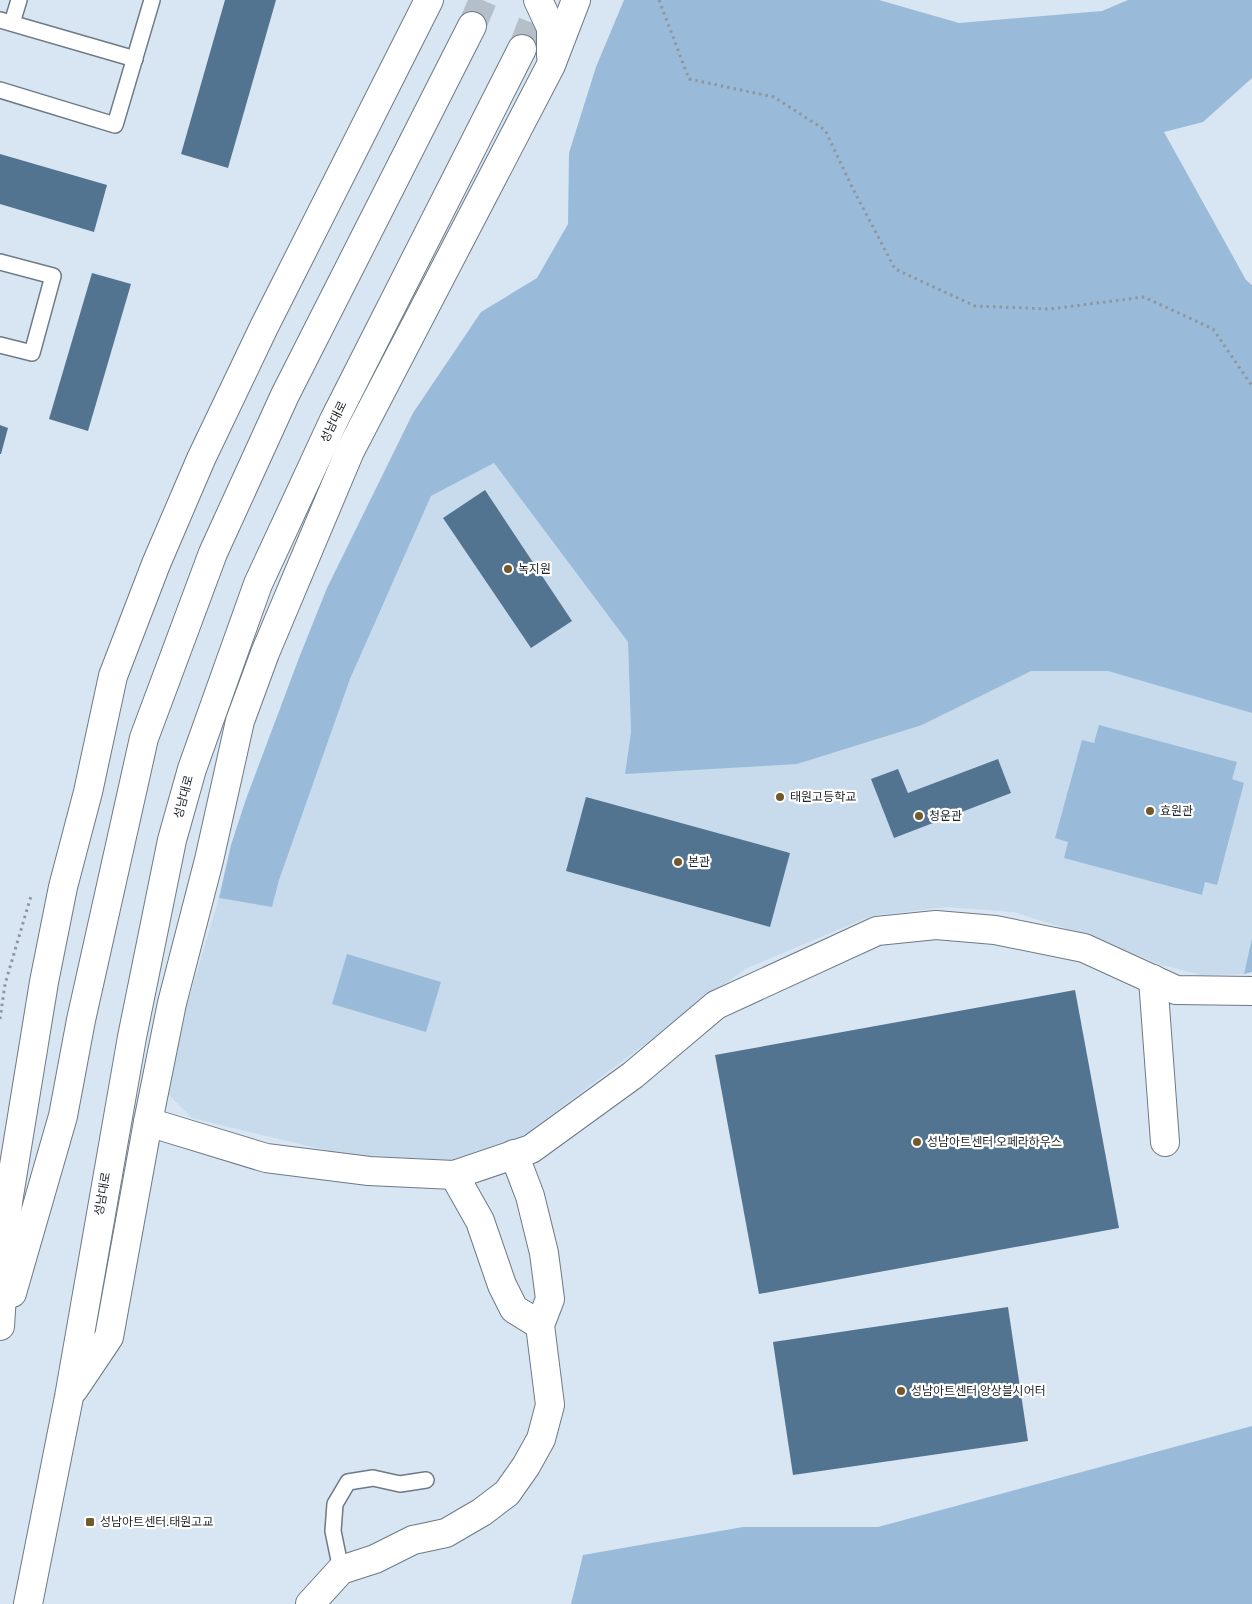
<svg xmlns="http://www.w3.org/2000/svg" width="1252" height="1604" viewBox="0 0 1252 1604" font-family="'Source Sans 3','Noto Sans KR',sans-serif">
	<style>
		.built { fill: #c7dbed }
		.green { fill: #99bbd9 }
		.building { fill: #537490 }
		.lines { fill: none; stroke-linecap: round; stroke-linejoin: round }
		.primary-tunnel { stroke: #b4bfca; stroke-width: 28; stroke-dasharray: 28 14; stroke-linecap: butt }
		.lane-casing { stroke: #6d7a85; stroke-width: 18 }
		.street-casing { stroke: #6d7a85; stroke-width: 30 }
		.primary-casing { stroke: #6d7a85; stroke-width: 30 }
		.path { stroke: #8d97a1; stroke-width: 3; stroke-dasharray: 2.5 4; stroke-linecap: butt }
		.lane { stroke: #fff; stroke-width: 15 }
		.street { stroke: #fff; stroke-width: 28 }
		.primary { stroke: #fff; stroke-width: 28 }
		.poi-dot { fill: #705a2a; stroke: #fff; stroke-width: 2 }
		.labels { text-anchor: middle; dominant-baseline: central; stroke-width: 4.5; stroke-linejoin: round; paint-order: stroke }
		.street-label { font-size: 12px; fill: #22272c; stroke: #fff }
		.poi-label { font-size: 12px; fill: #22272c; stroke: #fff; text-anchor: start }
	</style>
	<rect width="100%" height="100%" fill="#d8e5f2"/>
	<path class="built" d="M494 463 628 642 631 732 625 774 922 725 1031 671H1108L1252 713V938L1244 974 1202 975 1162 965 1090 936 1014 912 946 907 871 916 745 969 520 1138 450 1160 346 1155 192 1118 162 1088 219 898 272 907 278 880 350 679 431 496Z"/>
	<g class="green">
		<path d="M624 0H879L959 23 1102 11 1128 0H1252V78L1203 122 1164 132 1246 280 1252 285V713L1108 671H1031L922 725 797 764 625 774 631 732 628 642 494 463 431 496 350 679 279 880 272 907 219 898 231 845 246 799 299 658 327 588 413 413 481 312 537 278 568 224 569 153 596 67Z"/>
		<path d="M1099 725 1237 762 1232 779 1244 783 1217 885 1205 882 1202 895 1064 858 1068 842 1055 838 1082 740 1094 743Z"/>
		<path d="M1252 938V972L1244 974Z"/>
		<path d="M347 954 441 982 426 1032 332 1004Z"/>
		<path d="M1252 1426V1604H571L583 1555 743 1527H878Z"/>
	</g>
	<g class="building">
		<path d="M225 0H276L228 168 181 154Z"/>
		<path d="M0 154 107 185 94 232 0 204Z"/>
		<path d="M92 273 131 284 88 431 49 419Z"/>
		<path d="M0 425 8 428 1 454H0Z"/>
		<path d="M485 490 572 621 531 648 443 518Z"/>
		<path d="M998 759 1011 793 894 838 871 779 898 769 908 793Z"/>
		<path d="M586 797 790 853 770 927 566 871Z"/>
		<path d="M1075 990 1119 1228 759 1294 715 1055Z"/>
		<path d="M1008 1307 1028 1441 793 1475 773 1342Z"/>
	</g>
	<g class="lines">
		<g class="primary-tunnel">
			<path d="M472 26 483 0"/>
			<path d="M522 49 541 0"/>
		</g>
		<g class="lane-casing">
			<g id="lane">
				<path d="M0 20 135 59"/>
				<path d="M12 23 19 0"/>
				<path d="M0 90 115 125 152 0"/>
				<path d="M0 262 53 276 32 353 0 345"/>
				<path d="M341 1570 333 1531 335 1504 348 1482 373 1478 400 1484 426 1480"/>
			</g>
		</g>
		<g class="street-casing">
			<g id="street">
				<path d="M1153 979 1165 1142"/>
				<path d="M148 1122 266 1158 369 1171 454 1175 531 1149 633 1075 716 1005 877 931 936 925 995 930 1084 948 1176 990 1252 991"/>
				<path d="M454 1175 480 1221 502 1285 514 1309 540 1325"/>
				<path d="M310 1604 341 1570 375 1559 413 1540 446 1533 482 1512 507 1493 526 1466 541 1439 550 1405 540 1325 550 1299 544 1253 530 1196 514 1154"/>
			</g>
		</g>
		<g class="primary-casing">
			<g id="primary">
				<path d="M538 0 551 28V56"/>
				<path d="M12 1293 63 1116 81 1020 144 738 213 553 285 395 472 26"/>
				<path d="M0 1326 8 1202 44 982 63 887 88 792 113 676 156 564 201 459 264 327 429 0"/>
				<path d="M74 1389 109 1337 148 1122 172 1003 209 860 240 721 265 653 350 451 551 65 576 0"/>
				<path d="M28 1604 69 1397 132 1037 172 840 192 769 258 584 334 420 522 49"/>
			</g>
		</g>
		<g class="path">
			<path d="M659 0 689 79 774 97 825 130 853 189 895 269 975 306 1050 309 1144 297 1213 329 1252 386"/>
			<path d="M0 1019 5 984 31 896"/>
		</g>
		<use href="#lane" class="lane"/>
		<use href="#street" class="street"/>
		<use href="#primary" class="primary"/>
	</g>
	<g class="poi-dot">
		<circle cx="508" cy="569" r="5"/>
		<circle cx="780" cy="797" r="5"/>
		<circle cx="1150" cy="811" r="5"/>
		<circle cx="919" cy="816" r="5"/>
		<circle cx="678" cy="862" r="5"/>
		<circle cx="917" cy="1142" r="5"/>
		<circle cx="901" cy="1391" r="5"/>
		<rect x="85" y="1517" width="10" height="10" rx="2.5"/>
	</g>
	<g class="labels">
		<g class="street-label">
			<text transform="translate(334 422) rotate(-64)">성남대로</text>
			<text transform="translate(184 797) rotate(-75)">성남대로</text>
			<text transform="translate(103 1194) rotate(-80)">성남대로</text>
		</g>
		<g class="poi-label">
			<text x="518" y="569">녹지원</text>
			<text x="790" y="797">태원고등학교</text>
			<text x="1160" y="811">효원관</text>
			<text x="929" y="816">청운관</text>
			<text x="688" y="862">본관</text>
			<text x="927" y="1142">성남아트센터 오페라하우스</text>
			<text x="911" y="1391">성남아트센터 앙상블시어터</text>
			<text x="100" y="1522">성남아트센터.태원고교</text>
		</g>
	</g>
</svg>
